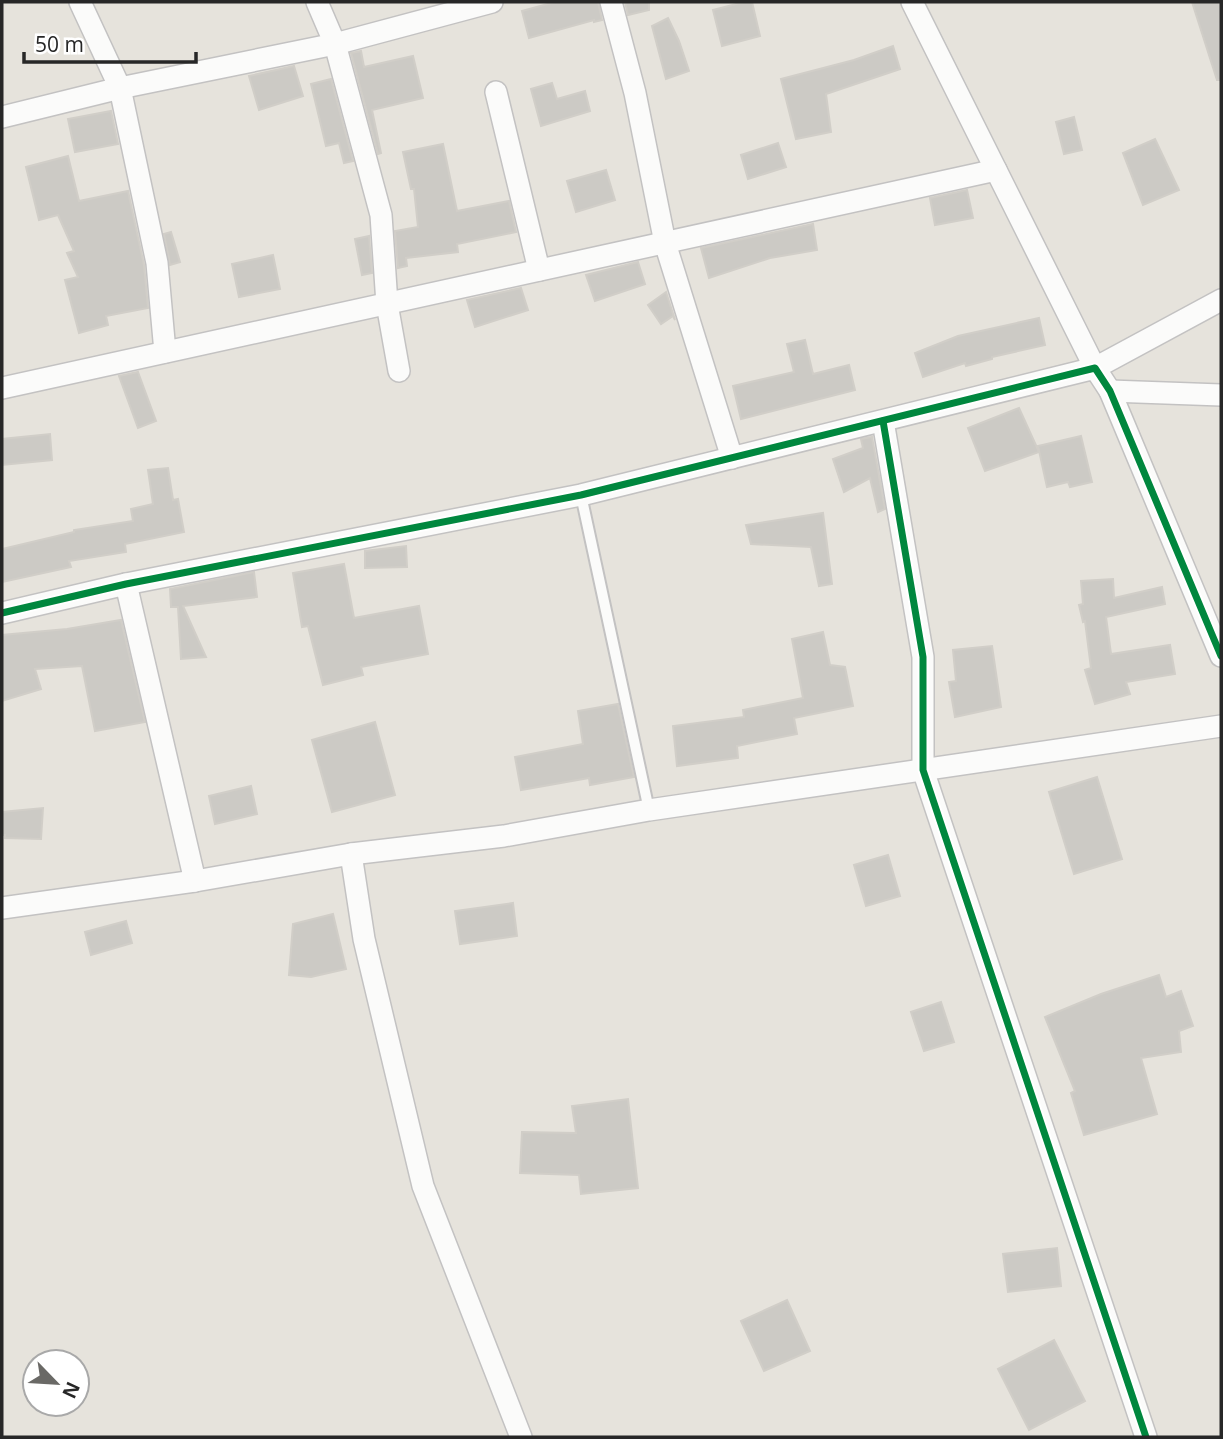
<svg xmlns="http://www.w3.org/2000/svg" width="1223" height="1439" viewBox="0 0 1223 1439" font-family="'Open Sans',sans-serif">
	<style>
		.building { fill: #cccac5; stroke: #d1cec8; stroke-width: 2 }
		.lines { fill: none; stroke-linecap: round; stroke-linejoin: round }
		.lane-casing { stroke: #c3c2c2; stroke-width: 14 }
		.street-casing { stroke: #c3c2c2; stroke-width: 24 }
		.lane { stroke: #fbfbfa; stroke-width: 10 }
		.street { stroke: #fbfbfa; stroke-width: 21 }
		.cycleway-casing { stroke: #fff; stroke-width: 11 }
		.cycleway { stroke: #00873e; stroke-width: 7 }
	</style>
	<rect width="100%" height="100%" fill="#e6e3dc"/>
	<g class="building">
		<path d="M555 2H598L602 20 594 22V20L529 38 522 11Z"/>
		<path d="M625 2H649V10L628 15Z"/>
		<path d="M744 2H752L760 36 722 46 713 10Z"/>
		<path d="M1192 2H1221V80H1217Z"/>
		<path d="M668 18 679 41 689 71 666 79 652 26Z"/>
		<path d="M893 46 900 69 826 94 831 132 796 139 781 79 854 60Z"/>
		<path d="M361 51 364 67 413 56 423 98 372 110 381 153 378 154 351 53Z"/>
		<path d="M294 66 303 96 259 110 249 76Z"/>
		<path d="M331 79 353 161 344 163 339 143 326 146 311 84Z"/>
		<path d="M552 83 557 99 585 91 590 111 541 126 531 89Z"/>
		<path d="M111 111 118 144 75 152 68 119Z"/>
		<path d="M1074 117 1082 150 1064 154 1056 122Z"/>
		<path d="M1155 139 1179 190 1143 205 1123 153Z"/>
		<path d="M778 143 786 167 748 179 741 155Z"/>
		<path d="M443 144 457 211 509 201 516 232 457 244 458 252 406 258 407 266 398 268 395 231 418 227 414 189H411L403 152Z"/>
		<path d="M68 156 79 201 128 191 144 265 148 308 106 316 108 325 79 333 65 280 78 277 67 253 74 251 58 215 39 220 26 167Z"/>
		<path d="M606 170 615 200 576 212 567 181Z"/>
		<path d="M967 190 973 218 935 225 930 198Z"/>
		<path d="M813 224 817 250 770 258 709 278 701 248Z"/>
		<path d="M171 232 180 262 170 265 164 234Z"/>
		<path d="M369 236 372 273 362 275 355 239Z"/>
		<path d="M273 255 280 289 239 297 232 264Z"/>
		<path d="M638 262 645 284 595 301 586 275Z"/>
		<path d="M521 288 528 310 475 327 467 300Z"/>
		<path d="M666 292 675 320 673 316 661 324 648 305Z"/>
		<path d="M1039 318 1045 345 992 357V359L966 366 965 363 923 377 915 353 958 336Z"/>
		<path d="M805 340 813 374 849 365 855 390 741 419 733 386 794 372 787 344Z"/>
		<path d="M138 372 156 421 138 428 119 376Z"/>
		<path d="M1019 408 1039 452 985 471 968 428Z"/>
		<path d="M50 434 52 460 2 465V439Z"/>
		<path d="M1081 436 1092 482 1070 487 1068 482 1047 487 1038 446Z"/>
		<path d="M872 437 885 509 878 512 870 478 844 492 833 459 863 448 861 439Z"/>
		<path d="M168 468 173 500 178 499 184 532 125 544 126 552 69 561 71 567 2 582V549L74 532V530L133 521 131 509 153 504 148 470Z"/>
		<path d="M823 513 832 584 819 586 811 547 751 544 746 525Z"/>
		<path d="M406 546 407 567 365 568V551Z"/>
		<path d="M344 564 354 618 419 606 428 654 361 667 363 675 323 685 308 626 302 627 293 573Z"/>
		<path d="M254 572 257 597 183 606 206 657 181 659 178 607H171L170 589Z"/>
		<path d="M1113 579 1114 598 1162 587 1165 604 1106 617 1111 654 1170 645 1175 674 1126 682 1130 694 1095 704 1085 670 1091 668 1085 621 1083 622 1079 605 1083 604 1081 581Z"/>
		<path d="M121 620 145 722 95 731 82 666 35 669 41 689 2 701V635L67 629Z"/>
		<path d="M823 632 830 665 845 667 853 706 794 718 797 734 737 746 738 758 677 766 673 726 744 717 743 710 803 698 792 639Z"/>
		<path d="M992 646 1001 707 955 717 949 682 956 681 953 650Z"/>
		<path d="M618 704 634 777 590 785 589 778 521 790 515 757 583 744 578 711Z"/>
		<path d="M375 722 395 795 332 812 312 740Z"/>
		<path d="M1097 777 1122 859 1074 874 1049 792Z"/>
		<path d="M251 786 257 814 215 824 209 796Z"/>
		<path d="M43 808 41 839 5 838V835H2V812Z"/>
		<path d="M888 855 900 896 866 906 854 865Z"/>
		<path d="M513 903 517 936 460 944 455 911Z"/>
		<path d="M333 914 346 969 311 977 289 975 293 924Z"/>
		<path d="M126 921 132 943 91 955 85 932Z"/>
		<path d="M1159 975 1166 997 1181 991 1193 1026 1179 1031 1181 1052 1141 1058 1157 1114 1084 1135 1071 1093 1075 1091 1045 1017 1101 994Z"/>
		<path d="M941 1002 954 1042 924 1051 911 1012Z"/>
		<path d="M628 1099 638 1188 581 1194 579 1175 520 1173 522 1132 576 1133 572 1106Z"/>
		<path d="M1057 1248 1061 1286 1008 1292 1003 1254Z"/>
		<path d="M787 1300 810 1351 764 1371 741 1321Z"/>
		<path d="M1054 1340 1085 1401 1029 1430 998 1369Z"/>
	</g>
	<g class="lines">
		<g class="lane-casing">
			<path id="lane" d="M581 495 649 810"/>
		</g>
		<g class="street-casing">
			<g id="street">
				<path d="M80 2 120 88 157 263 165 352"/>
				<path d="M317 2 335 44 381 215 387 304 399 371"/>
				<path d="M611 2 635 93 665 243 732 458"/>
				<path d="M912 2 1095 368 1221 300"/>
				<path d="M496 92 539 270"/>
				<path d="M2 117 120 88 335 44 492 2"/>
				<path d="M2 388 996 170"/>
				<path d="M1110 391 1221 395"/>
				<path d="M883 421 923 657V770L1146 1437"/>
				<path d="M126 584 195 881"/>
				<path d="M2 613 126 584 581 495 1095 368 1110 391 1221 656"/>
				<path d="M351 854 504 836 649 810 1221 726"/>
				<path d="M2 908 195 881 351 854 364 939 423 1186 521 1437"/>
			</g>
		</g>
		<use href="#lane" class="lane"/>
		<use href="#street" class="street"/>
		<g class="cycleway-casing">
			<g id="cycleway">
				<path d="M883 421 923 657V770L1146 1437"/>
				<path d="M2 613 126 584 581 495 1095 368 1110 391 1221 656"/>
			</g>
		</g>
		<use href="#cycleway" class="cycleway"/>
	</g>
	<rect width="1223" height="1439" fill="none" stroke="#272727" stroke-width="7"/>
	<g transform="translate(56 1383) rotate(115)"><circle r="33" fill="#ffffff" stroke="#a9a9a9" stroke-width="2"/>
	<path d="M0-5L12 26L0 18L-12 26Z" fill="#6a6966"/>
	<text y="-10" font-size="19" font-weight="bold" text-anchor="middle" fill="#272727">N</text>
	</g>
	<path d="M24 52v10h172v-10" fill="none" stroke="#272727" stroke-width="3.5"/>
	<text x="35" y="52" font-size="21" fill="#272727" stroke="#ffffff" stroke-width="5" paint-order="stroke">50 m</text>
</svg>
